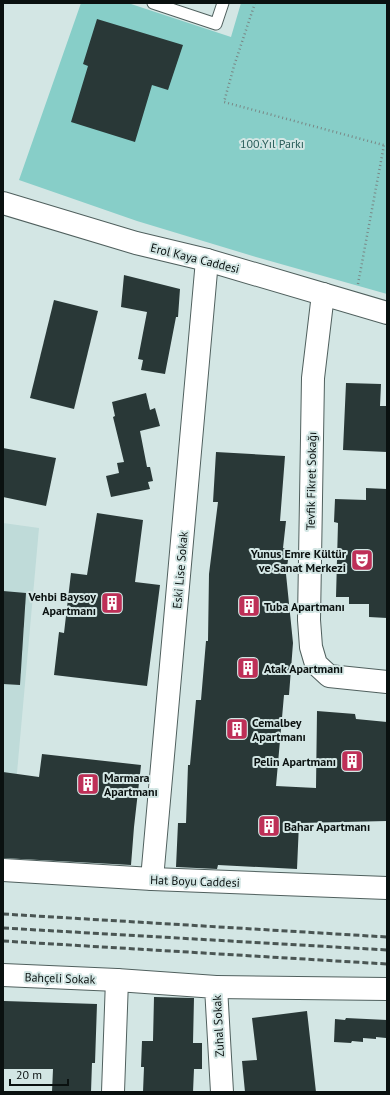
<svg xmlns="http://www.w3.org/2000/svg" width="390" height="1095" viewBox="0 0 390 1095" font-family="'PT Sans',sans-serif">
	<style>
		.built { fill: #bfdbd9 }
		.green { fill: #87cec8 }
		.building { fill: #293837 }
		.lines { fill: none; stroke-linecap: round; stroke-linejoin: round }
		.lane-casing { stroke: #50605e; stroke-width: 13 }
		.street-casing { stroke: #50605e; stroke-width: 24 }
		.secondary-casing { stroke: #50605e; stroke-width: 24 }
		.primary-casing { stroke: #50605e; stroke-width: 24 }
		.path { stroke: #798785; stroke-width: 2.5; stroke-dasharray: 1 3; stroke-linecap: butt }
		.lane { stroke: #fff; stroke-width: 11 }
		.street { stroke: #fff; stroke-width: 22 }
		.secondary { stroke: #fff; stroke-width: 22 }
		.primary { stroke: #fff; stroke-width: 22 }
		.rail { stroke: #4a5553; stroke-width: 3; stroke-dasharray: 6 3; stroke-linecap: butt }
		.labels { text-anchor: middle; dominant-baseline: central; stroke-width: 4; stroke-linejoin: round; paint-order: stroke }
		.park-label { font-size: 12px; fill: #285c58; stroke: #d3e6e4 }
		.street-label { font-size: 12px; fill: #0a1110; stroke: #d3e6e4 }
		.poi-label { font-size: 12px; font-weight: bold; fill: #0a1110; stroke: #d3e6e4; text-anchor: start }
	</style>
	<rect width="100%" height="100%" fill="#d3e6e4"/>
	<path class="built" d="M3 523 39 528 8 873H3Z"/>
	<path class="green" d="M81 3H128L231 37 241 3H387V294L256 257 137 221 19 180Z"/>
	<g class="building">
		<path d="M97 19 183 45 168 90 152 85 135 142 71 122 88 66 83 64Z"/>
		<path d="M124 275 180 289 178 317H176L165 374 141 370 143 360 138 359 147 312 121 307Z"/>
		<path d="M54 300 98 311 74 409 30 398Z"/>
		<path d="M346 383 381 384 380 406H387V452L343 450Z"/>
		<path d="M146 393 150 410 155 408 160 426 140 431 147 467H150L153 481 148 482 150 489 111 497 106 476 119 473 117 463 124 462 113 417 115 416 112 402Z"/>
		<path d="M3 448 56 458 46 506 3 497Z"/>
		<path d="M216 452 285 456 280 521H286L283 548H286L285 560H288L286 574 293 643 289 695H284L276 786 316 788 317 711 355 714 356 719 387 722V821L299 823 297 869 218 865 217 869 176 867 178 823H186L188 765H190L196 700H201L206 641H208L209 574 218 502H213Z"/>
		<path d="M366 488 387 489V618L369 617V604H349V597H336L338 523 334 522 335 499 366 500Z"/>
		<path d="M97 513 143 520 135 582 160 585 147 686 54 675 59 632 64 633 71 573 87 575Z"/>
		<path d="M3 591 26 593 20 685 3 684Z"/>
		<path d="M42 754 141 765 134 827 131 865 3 858V772L39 777Z"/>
		<path d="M154 997 194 998 193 1043H202V1069H194L193 1092H143L144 1067H141L142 1041H153Z"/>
		<path d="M4 1001 97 1004 95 1063H92L91 1092H52L53 1069H3Z"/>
		<path d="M307 1011 316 1092H245L242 1061 257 1060 252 1018Z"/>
		<path d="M346 1018 387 1020 386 1038 376 1037V1039L363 1038V1042L352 1041 351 1043 334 1042 335 1019 345 1020Z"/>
	</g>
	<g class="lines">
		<g class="lane-casing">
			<path id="lane" d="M153 3 216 24 223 3"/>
		</g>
		<g class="street-casing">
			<g id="street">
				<path d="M323 294 313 378 309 620 311 647 316 664 329 676 387 682"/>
				<path d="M152 879 207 260"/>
				<path d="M3 975 117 980 216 987 222 1092"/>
				<path d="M216 987 387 989"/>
				<path d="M113 1092 117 980"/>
			</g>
		</g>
		<g class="secondary-casing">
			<path id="secondary" d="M3 870 152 879 387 888"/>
		</g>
		<g class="primary-casing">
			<path id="primary" d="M3 203 136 243 207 260 387 313"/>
		</g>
		<g class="path">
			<path d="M255 3 234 66 224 102 387 146"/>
			<path d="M358 284 384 145"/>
		</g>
		<use href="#lane" class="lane"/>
		<use href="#street" class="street"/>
		<use href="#secondary" class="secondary"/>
		<use href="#primary" class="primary"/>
		<g class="rail">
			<path d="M3 914 387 937"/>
			<path d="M3 928 387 950"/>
			<path d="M3 941 387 964"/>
		</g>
	</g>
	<defs>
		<g id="theatre-square" transform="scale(1.15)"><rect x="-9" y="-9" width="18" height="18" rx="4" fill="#be2f57" stroke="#d3e6e4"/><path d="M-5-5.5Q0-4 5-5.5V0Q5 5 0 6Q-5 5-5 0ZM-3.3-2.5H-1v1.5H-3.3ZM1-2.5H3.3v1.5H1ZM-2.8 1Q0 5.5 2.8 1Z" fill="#fff"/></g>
		<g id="building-square" transform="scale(1.15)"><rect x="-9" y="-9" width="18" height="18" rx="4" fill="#be2f57" stroke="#d3e6e4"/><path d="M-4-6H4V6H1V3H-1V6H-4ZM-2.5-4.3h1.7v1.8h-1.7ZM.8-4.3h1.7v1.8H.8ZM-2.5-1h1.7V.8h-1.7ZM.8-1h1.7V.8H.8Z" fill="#fff"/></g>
	</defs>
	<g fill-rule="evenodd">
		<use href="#theatre-square" x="362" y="560"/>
		<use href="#building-square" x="112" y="603"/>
		<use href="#building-square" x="249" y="606"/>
		<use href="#building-square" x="248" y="668"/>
		<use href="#building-square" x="237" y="729"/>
		<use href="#building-square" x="352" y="761"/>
		<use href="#building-square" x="88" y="784"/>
		<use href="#building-square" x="269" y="826"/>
	</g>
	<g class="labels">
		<g class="park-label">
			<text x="272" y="143">100.Yıl Parkı</text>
		</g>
		<g class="street-label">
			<text transform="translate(195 258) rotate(14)">Erol Kaya Caddesi</text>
			<text transform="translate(311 481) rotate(-89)">Tevfik Fikret Sokağı</text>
			<text transform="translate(180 570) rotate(-85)">Eski Lise Sokak</text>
			<text transform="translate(195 881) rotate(2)">Hat Boyu Caddesi</text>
			<text transform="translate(60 978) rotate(2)">Bahçeli Sokak</text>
			<text transform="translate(218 1026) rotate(-93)">Zuhal Sokak</text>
		</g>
		<g class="poi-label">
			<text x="346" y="553" text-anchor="end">Yunus Emre Kültür<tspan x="346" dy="14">ve Sanat Merkezi</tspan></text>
			<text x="96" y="596" text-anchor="end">Vehbi Baysoy<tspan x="96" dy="14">Apartmanı</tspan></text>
			<text x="264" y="606">Tuba Apartmanı</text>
			<text x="264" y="668">Atak Apartmanı</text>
			<text x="252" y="722">Cemalbey<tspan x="252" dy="14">Apartmanı</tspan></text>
			<text x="336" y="761" text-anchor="end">Pelin Apartmanı</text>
			<text x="104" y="777">Marmara<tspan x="104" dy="14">Apartmanı</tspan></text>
			<text x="284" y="826">Bahar Apartmanı</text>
		</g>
	</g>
	<rect width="390" height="1095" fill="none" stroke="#0a1110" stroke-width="8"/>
	<path d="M10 1079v6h58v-6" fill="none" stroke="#0a1110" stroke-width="2"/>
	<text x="16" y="1079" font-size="12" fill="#0a1110" stroke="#d3e6e4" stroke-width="3" paint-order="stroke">20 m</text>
</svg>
